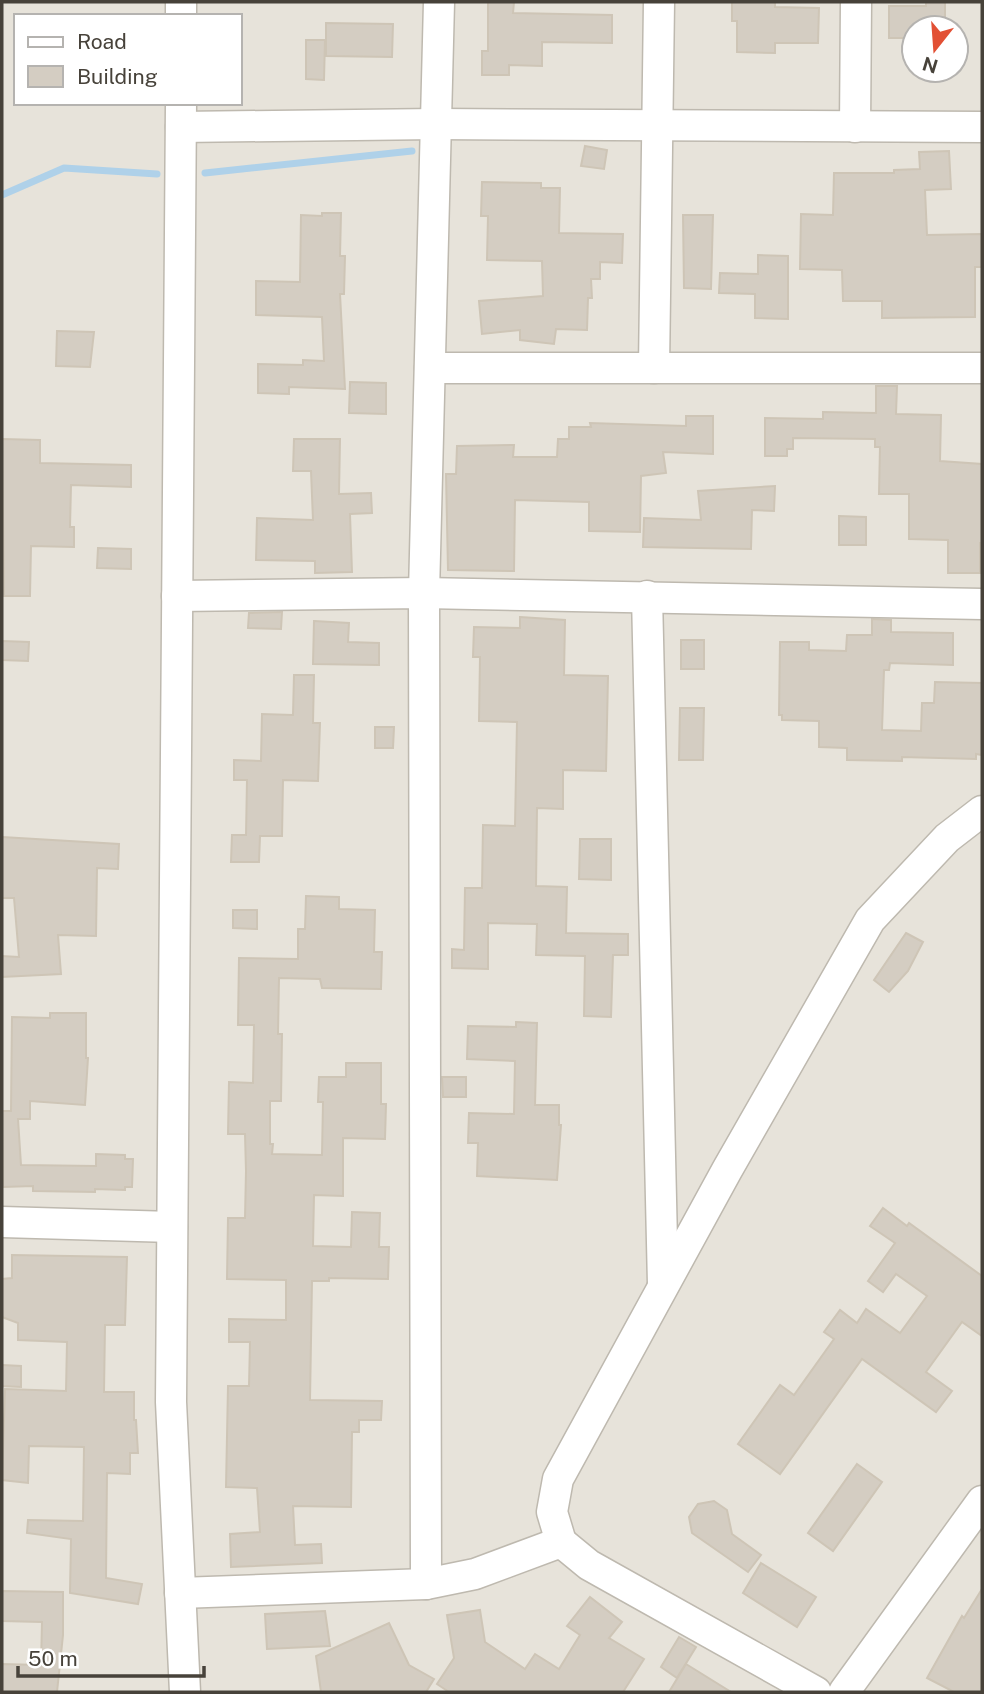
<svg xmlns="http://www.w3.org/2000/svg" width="984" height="1694" viewBox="0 0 984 1694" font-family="'Public Sans',sans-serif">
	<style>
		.residential { fill: #e7e3da; fill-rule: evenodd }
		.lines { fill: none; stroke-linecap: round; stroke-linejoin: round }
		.stream { stroke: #afd1e9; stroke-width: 7 }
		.building { fill: #d4cdc2; stroke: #cec5b6; stroke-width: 2 }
		.minor-casing { stroke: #beb9af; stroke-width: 33 }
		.minor { stroke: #fff; stroke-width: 30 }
	</style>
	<rect width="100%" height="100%" fill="#f4f1eb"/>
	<path class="residential" d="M2 2H982V1692H2ZM16 16H240V103H16ZM914 28H956V70H914Z"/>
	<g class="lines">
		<g class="stream">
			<path d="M205 173 412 151"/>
			<path d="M2 195 64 168 157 174"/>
		</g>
	</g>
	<g class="building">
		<path d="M488 2H514L513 13 612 15V43L542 42V66L509 65V75H482V51H488Z"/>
		<path d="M732 2H775V7L819 8 818 43H775V53L737 52V21H732Z"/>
		<path d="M926 2H945V28H914V38H889V6H926Z"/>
		<path d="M326 23 393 24 392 57 326 56Z"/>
		<path d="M306 40H325L324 80 306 79Z"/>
		<path d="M585 146 607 150 604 169 581 166Z"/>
		<path d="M949 151 951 189 925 190 927 235 982 234V267H975V317L882 318V301H843L842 270 800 269 801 214 833 215 834 173H894V170L920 169 919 152Z"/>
		<path d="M482 182 541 183V188H560L559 233 623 234 622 263 600 262V279H591L592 298H588L587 330 556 329 554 344 520 340V330L482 334 479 301 543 296 542 261 487 260 488 216H481Z"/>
		<path d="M322 213H341L340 256H345L344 294H340L345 389 289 387V394L258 393V364L303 365V360L324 361 322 317 256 315V281L300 282 301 215 322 216Z"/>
		<path d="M683 215H713L711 289 684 288Z"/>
		<path d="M758 255 788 256V319L755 318V294L719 293 720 273 758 274Z"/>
		<path d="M57 331 94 332 90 367 56 366Z"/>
		<path d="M350 382 386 383V414L349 413Z"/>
		<path d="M876 386H897L896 414 941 415 940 461 982 464V543H980V573H948V540L909 539V494H879L880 447H875V439L793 438V449H787V456H765V418L823 419V412L876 413Z"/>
		<path d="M686 416H713V454L663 452 666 473 641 476 640 532 589 531V502L515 500 514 571 448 570 446 474H456L457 446 514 445 513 457H557L558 439H569V427H591L590 423 686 426Z"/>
		<path d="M2 439 40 440V463L131 465V487L71 485 70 527H74V547L31 546 30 596H4Z"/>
		<path d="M294 439H340L339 494 371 493 372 513 350 514 352 572 315 573V561L256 560 257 518 313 520 311 471H293Z"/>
		<path d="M775 486 774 511 752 510 751 549 643 547 644 518 701 520 698 491Z"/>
		<path d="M839 516 866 517V545H839Z"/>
		<path d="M98 548 131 549V569L97 568Z"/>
		<path d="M282 612 281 629 248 628 249 613Z"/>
		<path d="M520 617 565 620 564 675 608 676 606 771 563 770V809L537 808 536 886 567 887 566 933 628 934V955H613L611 1017 584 1016 585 956 536 955 537 924 488 923V969L452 968V949L464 950 465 888H482L483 825 515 826 517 722 479 721 480 657H473L474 627 520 628Z"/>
		<path d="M872 619 891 620V632L953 633V665L890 663 889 670H884L882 730 921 731 922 703H934L935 682 982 683V755L976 754V759L902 757V761L847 760V748L819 747V721L782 720V715H779L780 642H809V650L846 651 847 635H872Z"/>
		<path d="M314 621 349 623 348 642 379 643V665L313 664Z"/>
		<rect x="681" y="640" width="23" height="29"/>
		<path d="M2 641 29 642 28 661 2 660Z"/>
		<path d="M294 675H314L313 723H320L318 781 283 780 282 836H260L259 862H231L232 835H246L247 780H234V760L261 761 262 714 293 715Z"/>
		<path d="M680 708H704L703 760H679Z"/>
		<path d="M375 727H394L393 748H375Z"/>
		<path d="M2 837 119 844 118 869 97 868 96 936 58 935 61 974 2 977V956L19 957 14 898H2Z"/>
		<path d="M580 839H611V880L579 879Z"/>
		<path d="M306 896 339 897V909L375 910 374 952H382L381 989 322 988 320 979 279 978 278 1034H282L281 1101H270V1144H273L272 1154 322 1155 323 1102H318L319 1077H346V1063H381V1104H386L385 1139 343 1138V1196L314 1195 313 1246 351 1247 352 1212 380 1213 379 1247H389L388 1279 329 1278V1281H312L310 1400 382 1401 381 1420H359V1432H352L351 1507 293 1506 295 1545 321 1544 322 1563 231 1567 230 1534 260 1532 257 1488 226 1487 228 1386H249L250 1342H229V1319L286 1320V1280L227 1279 228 1218H245L246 1171 245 1134H228L229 1082 253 1083 254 1025H238L239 958 298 959V929H305Z"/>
		<path d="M233 910H257V929L233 928Z"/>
		<path d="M906 933 923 942 908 971 889 992 874 980Z"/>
		<path d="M50 1013H86V1058H88L85 1105 30 1101V1119H18L21 1165 96 1166V1154L125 1155V1159H133L132 1187H125V1190L95 1189V1192L33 1191V1186L3 1187 2 1111H11L12 1017 50 1018Z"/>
		<path d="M516 1022 537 1023 535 1105H559V1125H561L557 1180 477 1176 478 1143H468L469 1113 514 1114 515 1061 467 1059 468 1026 516 1027Z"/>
		<path d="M442 1077H466V1097H443Z"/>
		<path d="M883 1208 907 1226 909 1223 982 1276V1336L962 1322 926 1372 952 1391 936 1412 862 1359 780 1474 738 1444 780 1385 794 1395 834 1339 824 1332 840 1310 857 1323 866 1309 900 1333 927 1296 896 1274 883 1292 868 1281 895 1243 870 1226Z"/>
		<path d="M12 1255 127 1257 125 1325H105L104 1392H134V1420H136L138 1453H130V1474L107 1473 106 1578 142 1584 138 1604 70 1593 71 1539 27 1533 28 1520 83 1521 84 1447 29 1446 28 1483 2 1480 5 1389 66 1391 67 1342 18 1340V1323L2 1317V1279L12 1278Z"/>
		<path d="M2 1365 21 1366V1387L2 1386Z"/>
		<path d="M857 1464 882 1482 833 1551 808 1533Z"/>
		<path d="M714 1501 727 1510 732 1534 761 1555 748 1572 692 1533 689 1517 698 1504Z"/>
		<path d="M761 1563 816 1597 797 1627 743 1593Z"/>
		<path d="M982 1589V1692H954L927 1678 962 1616 964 1618Z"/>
		<path d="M2 1591 63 1592V1635L57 1692H2V1664L41 1665 42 1622 2 1621Z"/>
		<path d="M590 1597 622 1622 609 1638 644 1659 623 1692H449L437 1684 454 1658 447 1615 480 1610 485 1642 525 1669 535 1654 559 1669 580 1635 567 1626Z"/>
		<path d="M325 1611 330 1646 267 1649 265 1614Z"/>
		<path d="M389 1623 409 1665 434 1679 426 1692H321L316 1656Z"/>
		<path d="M679 1637 696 1647 677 1678 661 1667Z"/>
		<path d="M686 1664 731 1692H669Z"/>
	</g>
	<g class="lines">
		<g class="minor-casing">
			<g id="minor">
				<path d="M181 16V2"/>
				<path d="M181 103 171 1402 185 1692"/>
				<path d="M181 127 436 124 982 127"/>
				<path d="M855 127 856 2"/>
				<path d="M430 368H982"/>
				<path d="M654 368 659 2"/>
				<path d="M177 596 424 593 982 604"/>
				<path d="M647 596 663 1285"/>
				<path d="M2 1222 172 1227"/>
				<path d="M561 1542 552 1512 558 1479 727 1170 870 920 947 838 982 811"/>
				<path d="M426 1584 424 593 439 2"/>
				<path d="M180 1593 426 1584 475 1574 561 1542 589 1565 816 1692"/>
				<path d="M844 1692 982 1501"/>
			</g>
		</g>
		<use href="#minor" class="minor"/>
	</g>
	<rect width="984" height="1694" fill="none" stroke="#47423a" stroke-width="7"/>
	<rect x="14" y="14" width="228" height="91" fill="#ffffff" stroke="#b5b3b0" stroke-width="2"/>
	<rect x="28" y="37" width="35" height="10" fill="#ffffff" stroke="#b5b3b0" stroke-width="2"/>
	<text x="77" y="49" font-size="21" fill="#47423a">Road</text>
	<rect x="28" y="66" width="35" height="21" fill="#d4cdc2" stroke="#b5b3b0" stroke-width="2"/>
	<text x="77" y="84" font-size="21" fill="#47423a">Building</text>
	<g transform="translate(935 49) rotate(197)"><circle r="33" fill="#ffffff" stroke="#b5b3b0" stroke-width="2"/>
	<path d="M0-5L12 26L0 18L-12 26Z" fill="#e25034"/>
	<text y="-10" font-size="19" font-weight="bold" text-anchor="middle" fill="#47423a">N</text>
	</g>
	<path d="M18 1666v10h186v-10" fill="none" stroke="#47423a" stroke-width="3.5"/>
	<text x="28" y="1666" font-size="21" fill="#47423a" stroke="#ffffff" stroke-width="5" paint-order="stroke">50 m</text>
</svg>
